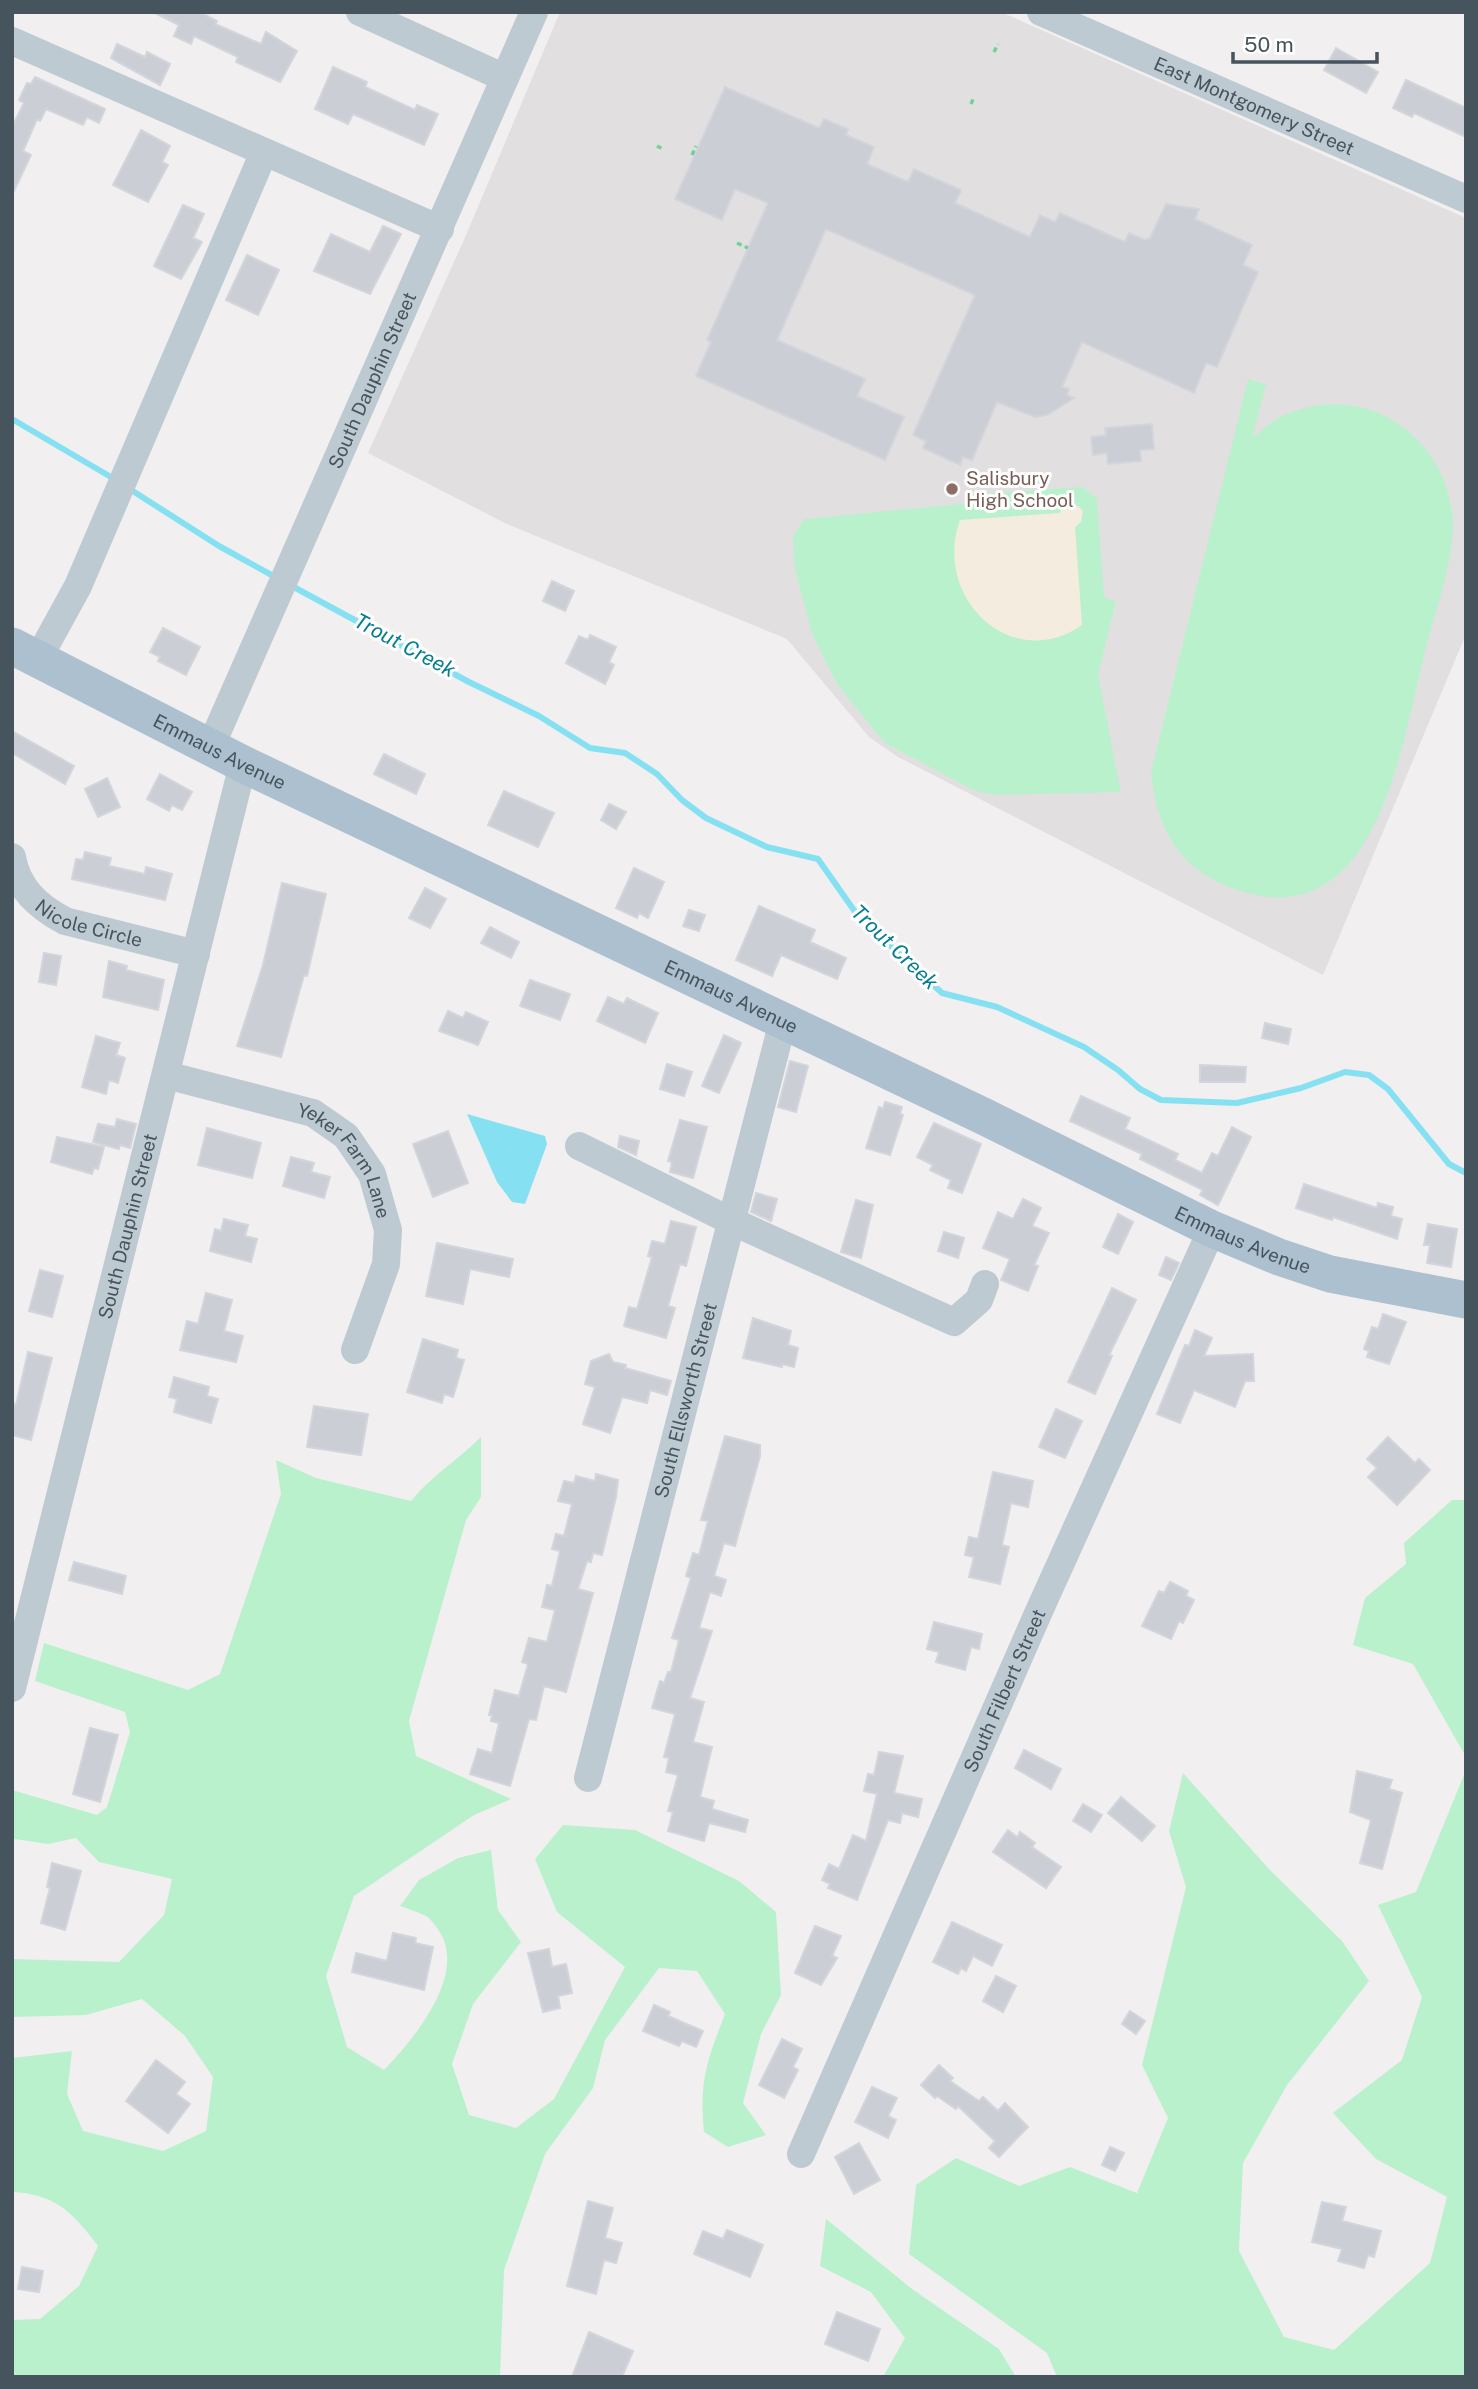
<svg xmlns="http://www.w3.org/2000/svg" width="1478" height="2389" viewBox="0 0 1478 2389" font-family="'Public Sans',sans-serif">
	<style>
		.education { fill: #e2dfe1 }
		.green { fill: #baf1cd }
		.sand { fill: #f4ecde }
		.water { fill: #85e1f1 }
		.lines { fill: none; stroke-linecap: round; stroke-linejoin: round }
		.stream { stroke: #85e1f1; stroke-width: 6 }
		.building { fill: #cbced4; stroke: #d2d5db; stroke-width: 2 }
		.path { stroke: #71d19c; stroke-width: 3.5; stroke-dasharray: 5 3.5; stroke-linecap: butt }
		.minor { stroke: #becad2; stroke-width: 28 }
		.major { stroke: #adc0cf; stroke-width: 37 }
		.education-dot { fill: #8d6e63; stroke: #fff; stroke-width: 2.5 }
		.labels { text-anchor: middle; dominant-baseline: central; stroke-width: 6; stroke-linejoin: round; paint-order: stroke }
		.street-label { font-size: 19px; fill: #46545d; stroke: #fff }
		.education-label { font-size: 19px; fill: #785e54; stroke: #fff; text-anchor: start }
		.water-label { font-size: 21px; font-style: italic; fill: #077d92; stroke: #fff }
	</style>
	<rect width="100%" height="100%" fill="#f1efef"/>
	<path class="education" d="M560 12H1001L1466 218V634L1323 975 898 757 869 737 787 639 507 524 368 453 467 233Z"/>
	<g class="green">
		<path d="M1248 379 1266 384 1252 438C1264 429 1273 419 1287 414 1363 382 1441 432 1452 511 1458 552 1434 614 1424 656 1400 752 1375 944 1229 887 1177 867 1156 826 1151 772Z"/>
		<path d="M1083 487 1097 499 1104 597 1116 601 1098 675 1121 792 996 795 973 790 885 743 837 684 812 634 795 569 793 536 804 519 982 502 981 494Z"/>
		<path d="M481 1437V1497L466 1520 409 1721 416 1756 511 1799 474 1815 354 1896 326 1976 347 2047 384 2070C415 2038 470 1971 437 1928 434 1924 431 1919 426 1916 418 1912 409 1909 400 1906L419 1880 458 1858 491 1850 498 1910 521 1942 473 2004 452 2064 469 2115 516 2128 554 2099 625 1967 557 1912 535 1859 563 1825 635 1830 739 1881 776 1912 781 1995 761 2034 743 2103 766 2135 728 2147 704 2132C699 2080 707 2061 725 2014L697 1971 659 1968 605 2040 593 2088 545 2154 504 2270 500 2377H12V2320L40 2319 79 2286 98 2246C73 2213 56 2194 12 2192V2058L72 2051 67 2094 83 2131 163 2151 206 2131 213 2077 185 2036 142 1999 86 2015 12 2017V1959L119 1962 164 1915 172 1879 99 1862 76 1838 48 1844 15 1839 12 1842V1790L97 1815 107 1807 130 1732 125 1712 35 1681 44 1643 188 1690 220 1674 281 1494 276 1460 316 1478 411 1501C431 1476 458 1460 481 1437Z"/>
		<path d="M1452 1500H1466V1757L1413 1664 1353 1645 1365 1598 1406 1564 1404 1543Z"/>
		<path d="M1466 1770V2377H1057L1047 2353 909 2254 916 2185 956 2158 1019 2186 1070 2167 1137 2193 1168 2118 1142 2065 1186 1887 1169 1831 1183 1773 1269 1869 1342 1941 1369 1981 1287 2085 1243 2163 1239 2251 1284 2337 1334 2350 1430 2263 1447 2197 1376 2159 1333 2113 1402 2060 1422 1997 1378 1905 1416 1892Z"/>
		<path d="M826 2219 912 2289 999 2349 1016 2377H883L905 2338 871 2292 820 2266Z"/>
	</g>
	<path class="sand" d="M1068 503 1078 506 1083 511 1081 522 1075 527 1082 625C1012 674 932 598 960 520L1059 513Z"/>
	<path class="water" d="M467 1114 545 1136 547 1144 525 1204 512 1202 497 1182Z"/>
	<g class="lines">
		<g class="stream">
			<path d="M12 419 116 480"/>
			<path d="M128 488 219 546 277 578"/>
			<path d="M290 585 469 682 539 716 590 748 625 753 657 774 682 800 706 818 767 847 818 859 858 916 942 993 997 1007 1084 1047 1118 1070 1140 1089 1161 1100 1237 1103 1301 1088 1345 1072 1369 1075 1388 1089 1449 1164 1466 1173"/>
		</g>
	</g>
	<g class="building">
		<path d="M153 12H200L217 21 215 24 261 44 266 32 297 51 280 82 236 62 238 57 194 36 191 44 174 36 179 25Z"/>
		<path d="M117 44 145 57 147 52 170 64 160 85 111 58Z"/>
		<path d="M1336 48 1378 72 1366 93 1324 70Z"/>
		<path d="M333 67 367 82 365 87 415 110 417 105 438 114 424 145 353 114 348 124 315 109Z"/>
		<path d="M35 77 105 109 99 123 87 117 83 125 46 109 40 121 37 119 23 151 31 155 12 195V127L24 103 19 100 27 83 31 84Z"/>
		<path d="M1406 80 1466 108V137L1414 113 1412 117 1393 108Z"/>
		<path d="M725 87 819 128 824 119 848 129 846 135 874 147 867 164 908 182 914 169 961 190 955 203 1030 237 1040 215 1055 222 1060 213 1125 242 1129 233 1145 240 1150 238 1166 204 1199 209 1195 219 1252 245 1243 265 1258 272 1217 367 1206 363 1194 393 1082 342 1062 387 1069 389 1067 395 1074 398 1047 415 1035 417 997 402 972 460 963 457 960 465 923 448 926 441 913 435 975 295 826 229 777 340 865 379 857 396 904 417 885 460 696 376 711 342 707 340 768 203 735 189 722 220 675 199Z"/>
		<path d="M141 130 170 146 162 162 168 165 148 202 113 185Z"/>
		<path d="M183 205 204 214 193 238 202 242 181 279 154 266Z"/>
		<path d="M383 226 401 234 370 294 314 271 331 234 370 252Z"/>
		<path d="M247 255 279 270 258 315 226 300Z"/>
		<path d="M1152 424 1154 449 1140 450 1141 461 1108 464 1107 453 1093 455 1091 437 1106 435 1105 428Z"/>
		<path d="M552 581 574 591 565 611 543 601Z"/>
		<path d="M163 628 200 647 186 675 158 661 160 657 150 652Z"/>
		<path d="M590 635 616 647 609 662 614 665 605 684 566 663 579 636 588 640Z"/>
		<path d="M12 731 74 766 65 784 12 753Z"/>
		<path d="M384 754 425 774 416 794 374 774Z"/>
		<path d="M160 774 192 792 182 810 172 805 169 811 147 799Z"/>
		<path d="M107 778 120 807 98 817 85 789Z"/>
		<path d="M504 791 554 813 538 847 488 825Z"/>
		<path d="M609 804 626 812 616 829 601 820Z"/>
		<path d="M85 852 111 858 109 866 145 874 146 867 172 874 165 900 72 879 76 859 83 860Z"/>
		<path d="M634 868 664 882 648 918 639 913 637 918 616 908Z"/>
		<path d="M282 883 326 894 307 976 304 975 281 1057 237 1046 263 965Z"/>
		<path d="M425 888 446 899 430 928 409 918Z"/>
		<path d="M759 906 815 930 810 942 846 958 837 979 781 955 772 976 736 960Z"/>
		<path d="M689 910 705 915 699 931 683 926Z"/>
		<path d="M490 927 519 942 511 958 481 943Z"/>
		<path d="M44 953 61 956 56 985 39 982Z"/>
		<path d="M109 961 127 966 126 970 164 980 158 1010 103 997Z"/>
		<path d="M530 980 570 994 560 1020 520 1006Z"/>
		<path d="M608 997 624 1004 627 998 658 1013 645 1043 597 1021Z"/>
		<path d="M448 1011 463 1018 466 1012 488 1022 478 1045 439 1031Z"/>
		<path d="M1265 1023 1291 1029 1288 1044 1262 1038Z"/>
		<path d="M724 1035 741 1043 719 1093 702 1086Z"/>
		<path d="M96 1036 120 1043 116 1055 125 1058 118 1083 109 1080 106 1094 82 1087Z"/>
		<path d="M790 1061 808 1066 796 1112 778 1107Z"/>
		<path d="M667 1064 692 1072 684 1096 660 1089Z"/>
		<path d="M1200 1065 1246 1067 1245 1082H1200Z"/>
		<path d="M1081 1096 1130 1118 1125 1129 1178 1154 1175 1160 1202 1173 1212 1153 1218 1156 1232 1127 1251 1137 1218 1205 1200 1195 1203 1190 1140 1159 1142 1154 1070 1121Z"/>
		<path d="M885 1102 902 1107 900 1114 903 1115 890 1155 866 1148 879 1107 883 1109Z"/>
		<path d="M117 1119 136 1124 130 1148 120 1145 119 1149 93 1142 98 1124 115 1127Z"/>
		<path d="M680 1120 707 1127 693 1178 670 1172 672 1162 668 1161Z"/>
		<path d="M934 1123 981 1144 962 1193 948 1188 951 1180 930 1170 933 1165 917 1157Z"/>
		<path d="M207 1128 261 1143 252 1178 198 1165Z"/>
		<path d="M448 1131 468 1183 433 1197 413 1144Z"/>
		<path d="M620 1136 639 1141 636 1155 618 1147Z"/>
		<path d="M57 1137 104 1147 98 1169 94 1168 92 1174 51 1162Z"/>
		<path d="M291 1157 314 1163 311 1172 330 1177 324 1198 283 1186Z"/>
		<path d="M1304 1184 1377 1208 1378 1203 1393 1207 1391 1216 1402 1219 1397 1239 1333 1217 1332 1220 1296 1208Z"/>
		<path d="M756 1193 777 1199 771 1221 751 1212Z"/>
		<path d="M1023 1199 1041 1208 1032 1226 1049 1233 1034 1265 1038 1266 1028 1291 1001 1280 1010 1259 983 1248 998 1212 1013 1219Z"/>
		<path d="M856 1200 873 1205 861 1258 841 1252Z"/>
		<path d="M1118 1214 1133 1222 1118 1254 1103 1247Z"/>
		<path d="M224 1219 248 1225 245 1236 257 1239 251 1262 210 1251 215 1229 221 1231Z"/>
		<path d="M671 1221 696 1227 686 1266 680 1264 668 1306 675 1308 666 1338 624 1326 629 1307 637 1309 652 1257 648 1256 652 1241 665 1244Z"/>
		<path d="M1428 1224 1457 1229 1451 1267 1427 1263 1430 1245H1424Z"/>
		<path d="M944 1232 964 1238 958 1258 938 1251Z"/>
		<path d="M437 1243 513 1259 509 1277 470 1269 463 1304 426 1296Z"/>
		<path d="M1166 1257 1179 1263 1171 1280 1159 1275Z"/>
		<path d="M40 1270 63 1276 52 1317 29 1311Z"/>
		<path d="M1112 1288 1136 1300 1109 1355 1112 1356 1095 1394 1068 1382Z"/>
		<path d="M206 1293 232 1300 224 1331 243 1336 236 1362 180 1350 187 1321 198 1324Z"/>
		<path d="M1383 1314 1406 1322 1389 1364 1367 1357 1369 1351 1364 1349 1372 1327 1378 1329Z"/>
		<path d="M753 1318 791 1331 788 1345 798 1348 794 1367 782 1364V1367L743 1358Z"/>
		<path d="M1195 1330 1212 1338 1204 1356 1253 1354 1254 1381H1245L1235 1407 1194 1390 1180 1423 1157 1414 1185 1345 1189 1346Z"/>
		<path d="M423 1339 458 1350 456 1358 464 1360 453 1397 444 1394 442 1403 407 1392Z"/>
		<path d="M28 1352 52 1358 31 1440 12 1435V1404L16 1405Z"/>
		<path d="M609 1354 613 1362 626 1365 625 1368 671 1381 667 1395 650 1390 647 1403 622 1397 610 1433 583 1424 595 1387 585 1384 591 1361Z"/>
		<path d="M174 1377 209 1387 207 1396 218 1399 211 1423 174 1412 177 1399 169 1397Z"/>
		<path d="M314 1406 368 1414 361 1455 307 1447Z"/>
		<path d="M1056 1409 1082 1421 1065 1458 1039 1447Z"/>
		<path d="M725 1436 760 1445V1456L735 1546 724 1543 714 1576 726 1580 721 1596 710 1592 699 1628 712 1631 690 1698 704 1702 693 1742 712 1747 700 1797 714 1801 712 1809 748 1820 745 1832 709 1823 704 1841 668 1831 673 1812 668 1811 678 1775 666 1772 669 1758 664 1757 675 1714 652 1708 660 1681 664 1683 668 1672H671L679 1640 672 1638 691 1578 686 1576 693 1553 699 1555 708 1521 701 1520Z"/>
		<path d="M1388 1437 1415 1463 1419 1459 1430 1470 1397 1505 1368 1477 1377 1468 1367 1459Z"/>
		<path d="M993 1472 1033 1481 1028 1507 1011 1503 1002 1545 1009 1547 1000 1584 969 1577 974 1557 965 1555 969 1537 978 1539Z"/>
		<path d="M596 1474 618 1480 616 1497 602 1555 593 1553 591 1562 587 1561 578 1589 593 1593 566 1692 544 1686 536 1720 529 1719 510 1786 470 1774 478 1749 492 1753 499 1723 491 1721 492 1715H489L495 1690 519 1696 528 1664 522 1662 529 1638 547 1642 555 1610 542 1607 547 1585 552 1586 560 1551 552 1549 556 1534 564 1536 572 1504 558 1501 564 1481 574 1483 576 1476 595 1481Z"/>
		<path d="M74 1562 126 1576 122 1594 69 1580Z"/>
		<path d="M1170 1582 1188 1591 1186 1596 1194 1600 1183 1623 1179 1621 1171 1639 1142 1626 1159 1591 1164 1593Z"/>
		<path d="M934 1622 982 1634 979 1649 971 1647 965 1670 936 1662 939 1652 927 1649Z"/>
		<path d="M90 1728 118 1735 100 1802 73 1794Z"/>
		<path d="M1024 1750 1061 1769 1051 1789 1015 1768Z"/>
		<path d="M879 1752 903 1756 894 1793 922 1799 918 1817 902 1813 900 1823 888 1820 857 1900 828 1888 830 1884 822 1880 829 1864 839 1869 853 1835 866 1841 877 1794 864 1791 868 1774 874 1775Z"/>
		<path d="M1357 1771 1392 1780 1389 1789 1402 1793 1382 1869 1360 1863 1371 1820 1350 1812Z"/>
		<path d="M1121 1797 1155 1826 1142 1841 1108 1813Z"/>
		<path d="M1083 1804 1102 1815 1091 1832 1073 1821Z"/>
		<path d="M1008 1830 1017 1837 1020 1832 1035 1843 1032 1847 1061 1867 1046 1888 993 1852Z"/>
		<path d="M52 1863 81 1871 65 1930 41 1923 50 1888 47 1887Z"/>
		<path d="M952 1922 1002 1945 992 1966 973 1956 966 1971 961 1968 958 1974 933 1962Z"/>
		<path d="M815 1926 841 1936 832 1956 837 1958 821 1985 795 1973Z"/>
		<path d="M393 1933 416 1938 415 1943 433 1947 424 1990 352 1972 356 1953 387 1961Z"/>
		<path d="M549 1949 552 1967 566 1964 572 1993 558 1996 560 2008 543 2012 528 1953Z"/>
		<path d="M996 1976 1016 1986 1003 2012 983 2001Z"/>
		<path d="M654 2005 670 2012 668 2016 703 2031 696 2047 682 2041 679 2046 643 2031Z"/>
		<path d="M1130 2011 1145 2021 1136 2034 1122 2024Z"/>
		<path d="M782 2039 802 2049 793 2067 798 2070 784 2098 759 2085Z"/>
		<path d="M156 2060 185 2082 176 2094 190 2104 168 2133 126 2101Z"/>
		<path d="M939 2065 953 2078 950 2081 979 2101 983 2097 998 2111 1005 2103 1028 2127 999 2157 989 2148 995 2141 958 2106 956 2109 937 2096 935 2098 921 2085Z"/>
		<path d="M872 2087 897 2098 888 2116 896 2120 888 2138 855 2122Z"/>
		<path d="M859 2143 880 2180 854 2194 835 2157Z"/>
		<path d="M1110 2147 1124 2153 1115 2171 1102 2165Z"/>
		<path d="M588 2201 613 2208 605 2238 622 2243 616 2263 604 2260 596 2294 567 2286Z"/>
		<path d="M1322 2202 1346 2207 1342 2221 1381 2231 1374 2257 1368 2255 1364 2268 1338 2261 1342 2249 1312 2242Z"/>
		<path d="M727 2230 763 2245 750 2277 694 2254 703 2231 723 2239Z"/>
		<path d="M22 2267 43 2271 39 2292 18 2289Z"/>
		<path d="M837 2312 880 2329 868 2361 825 2344Z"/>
		<path d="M589 2332 633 2351 622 2377H572Z"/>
	</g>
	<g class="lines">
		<g class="path">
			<path d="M994 52 998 44"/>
			<path d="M971 104 974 97"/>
			<path d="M657 146 663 149"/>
			<path d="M692 155 696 146"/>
			<path d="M737 243 748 248"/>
		</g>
		<g class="minor">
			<path d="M360 12 505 78"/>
			<path id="s1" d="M1041 12 1466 199"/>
			<path d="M12 41 440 229"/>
			<path d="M38 659 78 586 264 152"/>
			<path id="s2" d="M210 748 534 12"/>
			<path id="s3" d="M12 857C17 888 38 907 65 921L196 954"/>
			<path id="s4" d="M166 1075 313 1113 346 1136 372 1174 388 1230 386 1264 355 1350"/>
			<path d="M579 1146 731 1221 954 1322 979 1300 985 1284"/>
			<path id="s5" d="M12 1688 243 764"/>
			<path id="s6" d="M588 1778 783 1021"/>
			<path id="s7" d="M801 2154 1040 1609 1212 1229"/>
		</g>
		<path class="major" id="s8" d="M12 646 243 764 983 1116 1212 1229 1279 1257 1330 1274 1466 1300"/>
	</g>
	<circle class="education-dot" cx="952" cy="489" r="7"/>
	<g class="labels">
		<g class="street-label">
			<text stroke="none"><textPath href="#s1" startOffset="233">East Montgomery Street</textPath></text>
			<text stroke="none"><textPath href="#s2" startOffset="402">South Dauphin Street</textPath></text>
			<text stroke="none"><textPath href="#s8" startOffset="233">Emmaus Avenue</textPath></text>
			<text stroke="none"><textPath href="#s3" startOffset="110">Nicole Circle</textPath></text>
			<text stroke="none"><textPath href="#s8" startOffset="800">Emmaus Avenue</textPath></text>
			<text stroke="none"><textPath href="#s4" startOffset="210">Yeker Farm Lane</textPath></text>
			<text stroke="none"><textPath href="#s5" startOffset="476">South Dauphin Street</textPath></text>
			<text stroke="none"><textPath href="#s8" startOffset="1367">Emmaus Avenue</textPath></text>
			<text stroke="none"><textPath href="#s6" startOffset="390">South Ellsworth Street</textPath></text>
			<text stroke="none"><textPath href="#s7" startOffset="506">South Filbert Street</textPath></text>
		</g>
		<g class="education-label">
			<text x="966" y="478">Salisbury<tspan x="966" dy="22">High School</tspan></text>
		</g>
		<g class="water-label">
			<text transform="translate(405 645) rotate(28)">Trout Creek</text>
			<text transform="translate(895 947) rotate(44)">Trout Creek</text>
		</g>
	</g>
	<rect width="1478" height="2389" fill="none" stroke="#46545d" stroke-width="28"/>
	<path d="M1233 52v10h144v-10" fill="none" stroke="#46545d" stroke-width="3.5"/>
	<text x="1244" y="52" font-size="21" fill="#46545d" stroke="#ffffff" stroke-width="5" paint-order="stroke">50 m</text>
</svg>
